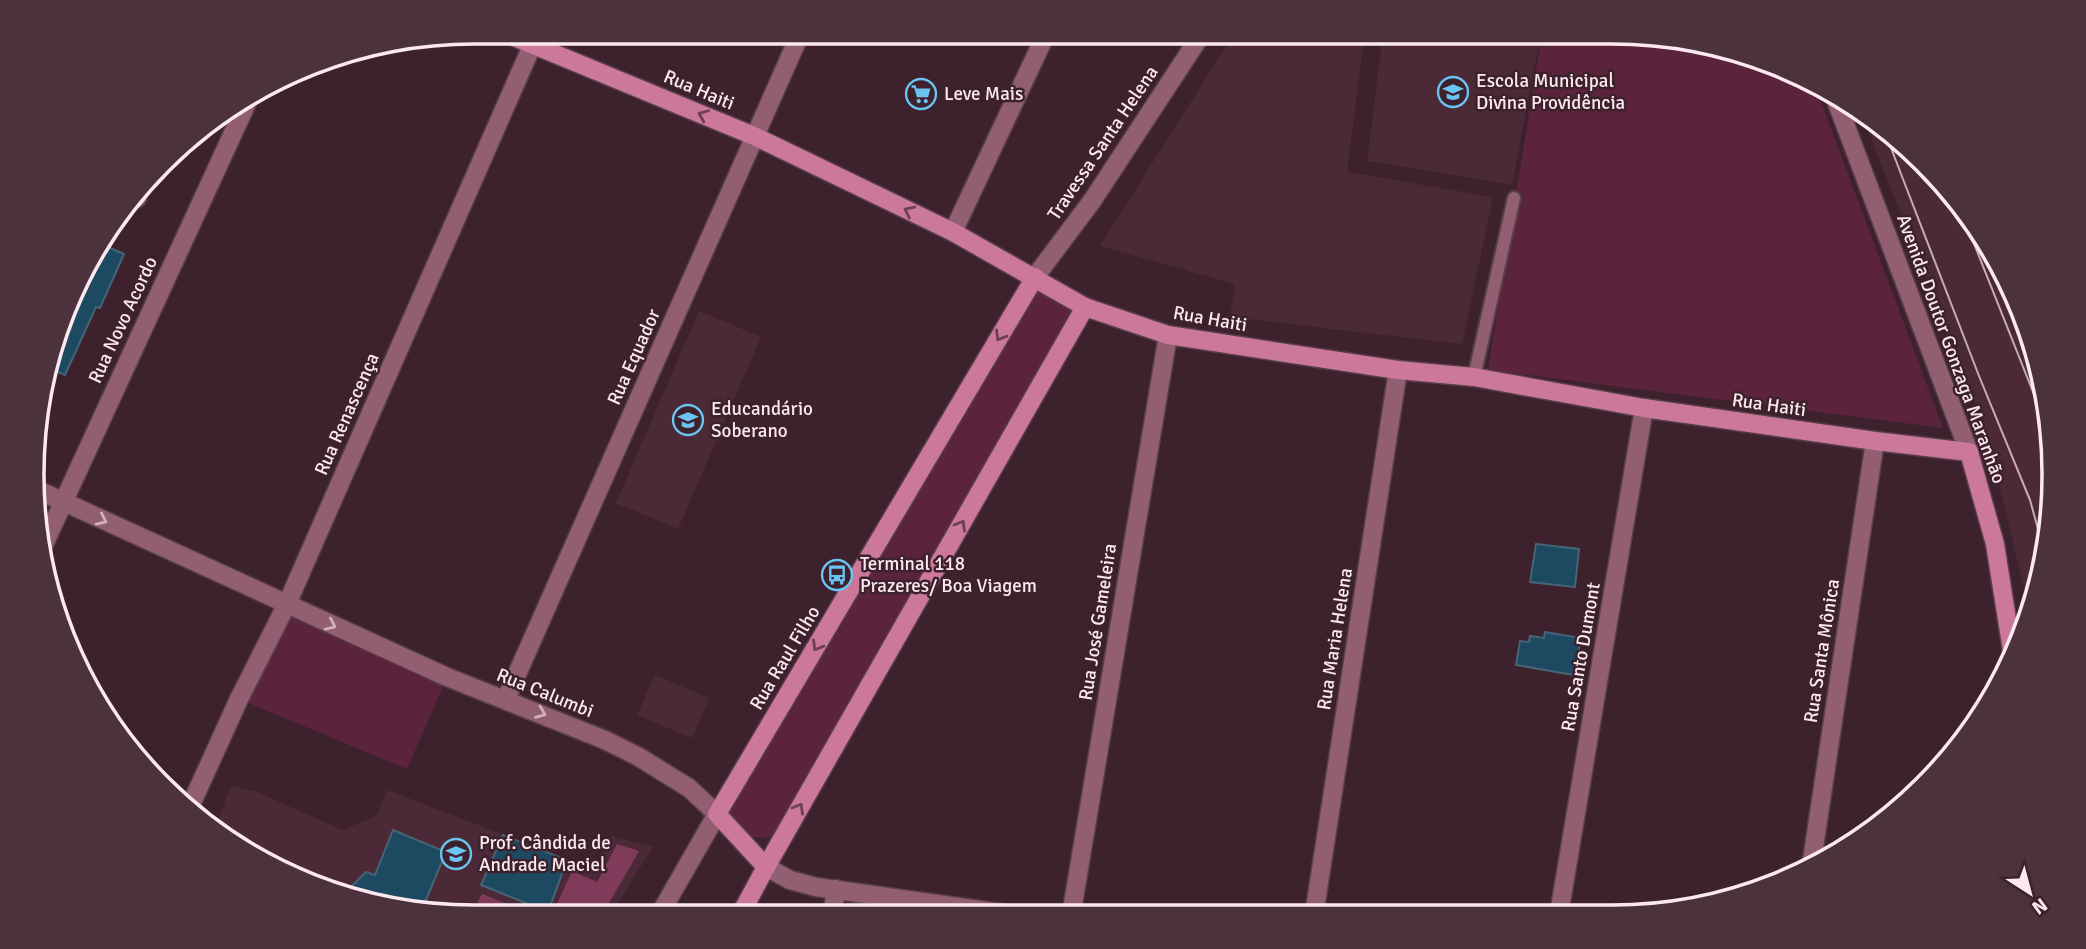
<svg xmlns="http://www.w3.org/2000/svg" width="2086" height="949" viewBox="0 0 2086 949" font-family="Signika,sans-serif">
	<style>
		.built { fill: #4c2937 }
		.green { fill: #5b243c }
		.forest { fill: #813b5a }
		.building { fill: #1d4a61; stroke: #456475; stroke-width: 2 }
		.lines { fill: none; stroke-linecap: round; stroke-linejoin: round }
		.lane-casing { stroke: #583e48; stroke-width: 16 }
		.street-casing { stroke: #583e48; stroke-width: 21 }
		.secondary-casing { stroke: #583e48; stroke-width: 21 }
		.lane { stroke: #925e72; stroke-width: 12 }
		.street { stroke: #925e72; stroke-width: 18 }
		.secondary { stroke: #cb789a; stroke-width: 18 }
		.tram { stroke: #c4aeb6; stroke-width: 2 }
		.rail-casing { stroke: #c4aeb6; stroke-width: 8 }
		.rail { stroke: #3d222d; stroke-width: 5; stroke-dasharray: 16; stroke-linecap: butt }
		.oneway { stroke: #6f4053 }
		.oneway2 { stroke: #d2b1bd }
		.labels { text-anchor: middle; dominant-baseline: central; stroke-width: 5; stroke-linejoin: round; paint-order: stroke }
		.poi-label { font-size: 19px; fill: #fce9ef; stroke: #3d222d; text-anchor: start }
		.street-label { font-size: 19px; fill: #fce9ef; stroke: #3d222d }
		.rim { fill: none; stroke: #fce9ef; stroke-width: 3.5 }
	</style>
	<rect width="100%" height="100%" fill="#3d222d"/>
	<g class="built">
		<path d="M1235 32H1365L1347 172 1493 197 1462 344 1230 317 1235 284 1100 246Z"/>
		<path d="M1383 32H1541L1512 185 1367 161Z"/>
		<path d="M1864 120 1924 161 2021 305 2054 474 2028 606 1989 440Z"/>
		<path d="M699 311 761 337 678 529 616 503Z"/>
		<path d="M655 675 709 698 692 738 637 715Z"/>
		<path d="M231 786 257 792 342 830 376 816 387 790 594 869 612 836 653 847 609 917H474L305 884 215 828Z"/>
	</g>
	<g class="green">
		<path d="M1542 32H1612L1781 65 1816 89 1943 428 1488 370Z"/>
		<path d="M1035 277 1085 307 781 837 743 838 724 804Z"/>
		<path d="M287 604 447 677 407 769 239 699Z"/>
	</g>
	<g class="forest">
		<path d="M617 844 639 851 601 917H551L572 871 597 882Z"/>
		<path d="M482 894 541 917H470Z"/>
	</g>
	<g class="building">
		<path d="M99 243 124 254 100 308 96 307 65 375 48 368 91 253Z"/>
		<path d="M1536 544 1579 549 1575 587 1530 582Z"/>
		<path d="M1545 632 1581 638 1574 675 1516 665 1520 641 1529 642 1530 636 1544 638Z"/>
		<path d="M393 830 446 852 423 907 346 892 366 872 375 875Z"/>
		<path d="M503 835 567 860 548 912 481 885Z"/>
	</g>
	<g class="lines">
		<g class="lane-casing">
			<path id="lane" d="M1474 377 1514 198"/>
		</g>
		<g class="street-casing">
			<g id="street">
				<path d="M1837 103 1969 452"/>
				<path d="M136 198H137"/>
				<path d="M953 232 1047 32"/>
				<path d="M1035 277 1092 201 1203 32"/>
				<path d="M40 491 447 677 605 740 639 757 689 788 717 814 658 917"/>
				<path d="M40 553 246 105"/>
				<path d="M506 699 801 32"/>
				<path d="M188 811 239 699 287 604 538 32"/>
				<path d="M766 867 790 880 816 887 1023 916"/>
				<path d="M1811 867 1875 441"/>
				<path d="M1559 914 1644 408"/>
				<path d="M1314 915 1398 370"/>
				<path d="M832 916 836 889"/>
				<path d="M1071 916 1168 335"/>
			</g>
		</g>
		<g class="secondary-casing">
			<g id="secondary">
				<path d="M502 32 754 136 953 232 1085 307 1168 335 1398 370 1474 377 1644 408 1875 441 1969 452 1995 544 2013 657"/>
				<path d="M766 867 717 814 1035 277"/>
				<path d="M739 917 766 867 1085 307"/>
			</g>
		</g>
		<use href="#lane" class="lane"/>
		<use href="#street" class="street"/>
		<use href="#secondary" class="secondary"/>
		<g class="tram">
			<path d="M1886 135 1979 376 2030 500 2041 540"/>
			<path d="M1965 221 2043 417"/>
		</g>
		<g class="rail-casing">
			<path id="rail" d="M1992 262 2024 321"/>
		</g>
		<use href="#rail" class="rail"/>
	</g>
	<defs><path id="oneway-chevron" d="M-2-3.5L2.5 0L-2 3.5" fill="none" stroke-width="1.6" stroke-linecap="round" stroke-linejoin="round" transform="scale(1.75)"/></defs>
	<g class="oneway">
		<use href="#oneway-chevron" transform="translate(703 115) rotate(-157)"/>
		<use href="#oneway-chevron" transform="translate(909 211) rotate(-154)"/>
		<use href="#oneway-chevron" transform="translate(1000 336) rotate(121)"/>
		<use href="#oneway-chevron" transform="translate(961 525) rotate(-60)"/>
		<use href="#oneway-chevron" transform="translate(817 646) rotate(121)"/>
		<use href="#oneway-chevron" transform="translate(799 808) rotate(-60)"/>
	</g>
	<g class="oneway2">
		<use href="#oneway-chevron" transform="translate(102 520) rotate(25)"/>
		<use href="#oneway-chevron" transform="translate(331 625) rotate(25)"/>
		<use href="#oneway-chevron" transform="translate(541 713) rotate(22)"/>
	</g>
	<defs>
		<g id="school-ring" transform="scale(1.575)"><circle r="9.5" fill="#3d222d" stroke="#6ac3f1" stroke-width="1.5"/><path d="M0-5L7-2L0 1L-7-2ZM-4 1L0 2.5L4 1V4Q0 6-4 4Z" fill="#6ac3f1"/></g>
		<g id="supermarket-ring" transform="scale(1.575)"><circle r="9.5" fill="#3d222d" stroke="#6ac3f1" stroke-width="1.5"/><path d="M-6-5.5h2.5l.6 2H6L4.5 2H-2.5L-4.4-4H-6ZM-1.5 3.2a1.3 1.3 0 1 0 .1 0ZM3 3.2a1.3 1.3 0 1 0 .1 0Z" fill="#6ac3f1"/></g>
		<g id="bus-ring" transform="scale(1.575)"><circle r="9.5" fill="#3d222d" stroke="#6ac3f1" stroke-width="1.5"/><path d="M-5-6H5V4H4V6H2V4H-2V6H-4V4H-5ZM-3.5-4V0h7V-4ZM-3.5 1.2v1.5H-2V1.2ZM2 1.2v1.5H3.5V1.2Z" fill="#6ac3f1"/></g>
	</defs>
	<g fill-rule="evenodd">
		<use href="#school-ring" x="1453" y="92"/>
		<use href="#supermarket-ring" x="921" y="94"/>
		<use href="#school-ring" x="688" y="420"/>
		<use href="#bus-ring" x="837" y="575"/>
		<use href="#school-ring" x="456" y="854"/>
	</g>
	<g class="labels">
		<g class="poi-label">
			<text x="1476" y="81">Escola Municipal<tspan x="1476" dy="22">Divina Providência</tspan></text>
			<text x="944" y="94">Leve Mais</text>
			<text x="711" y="409">Educandário<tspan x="711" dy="22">Soberano</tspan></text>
			<text x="860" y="564">Terminal 118<tspan x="860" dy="22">Prazeres/ Boa Viagem</tspan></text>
			<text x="479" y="843">Prof. Cândida de<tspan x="479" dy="22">Andrade Maciel</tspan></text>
		</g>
		<g class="street-label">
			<text transform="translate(699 90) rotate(23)">Rua Haiti</text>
			<text transform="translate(1103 143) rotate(-56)">Travessa Santa Helena</text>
			<text transform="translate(1210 319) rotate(10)">Rua Haiti</text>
			<text transform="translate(123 320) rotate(-65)">Rua Novo Acordo</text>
			<text transform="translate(1951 349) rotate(70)">Avenida Doutor Gonzaga Maranhão</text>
			<text transform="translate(634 357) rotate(-66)">Rua Equador</text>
			<text transform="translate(1769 405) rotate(8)">Rua Haiti</text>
			<text transform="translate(347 414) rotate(-66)">Rua Renascença</text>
			<text transform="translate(1098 622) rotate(-81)">Rua José Gameleira</text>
			<text transform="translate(1335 639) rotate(-81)">Rua Maria Helena</text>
			<text transform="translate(1822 651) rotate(-81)">Rua Santa Mônica</text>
			<text transform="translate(1581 657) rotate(-80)">Rua Santo Dumont</text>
			<text transform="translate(785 658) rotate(-59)">Rua Raul Filho</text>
			<text transform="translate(545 693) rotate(22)">Rua Calumbi</text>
		</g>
	</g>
	<path d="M0 0H2086V949H0ZM474 44H1612A430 430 0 0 1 2042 474V475A430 430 0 0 1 1612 905H474A430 430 0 0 1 44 475V474A430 430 0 0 1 474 44Z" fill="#4c323d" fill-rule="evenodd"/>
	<path class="rim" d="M474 44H1612A430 430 0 0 1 2042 474V475A430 430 0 0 1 1612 905H474A430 430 0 0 1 44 475V474A430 430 0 0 1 474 44Z"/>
	<g transform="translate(2030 893) rotate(144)" stroke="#3d222d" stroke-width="5" paint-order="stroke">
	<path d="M0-5L12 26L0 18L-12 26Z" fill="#fce9ef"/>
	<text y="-10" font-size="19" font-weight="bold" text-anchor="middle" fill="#fce9ef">N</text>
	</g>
</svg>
